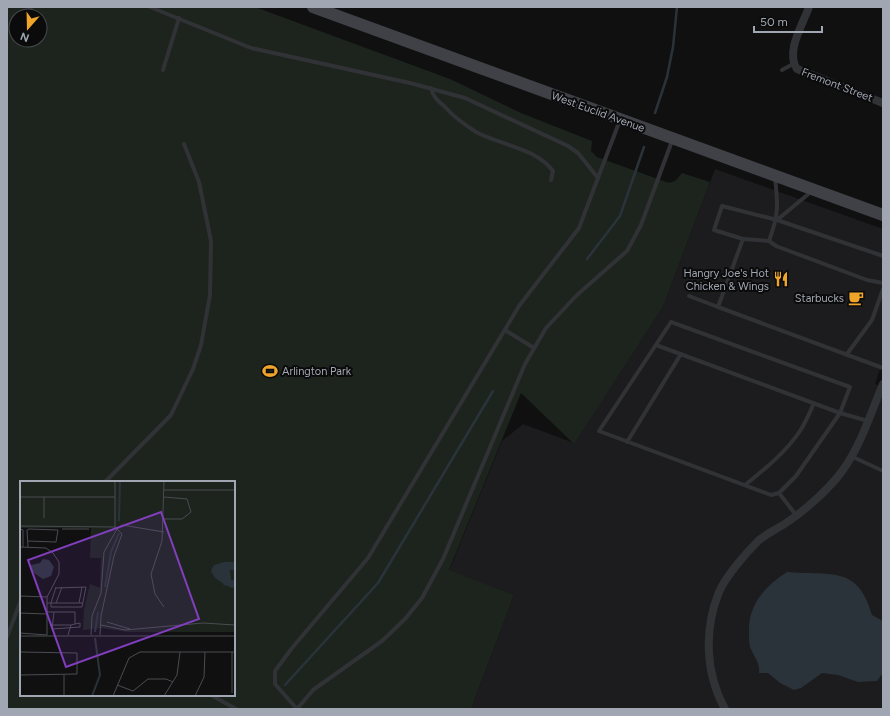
<svg xmlns="http://www.w3.org/2000/svg" width="890" height="716" viewBox="0 0 890 716" font-family="Figtree,sans-serif">
	<style>
		.built { fill: #1c1c1e }
		.green { fill: #1c241d; fill-rule: evenodd }
		.water { fill: #2a3339 }
		.lines { fill: none; stroke-linecap: round; stroke-linejoin: round }
		.stream { stroke: #2a3339; stroke-width: 2.5 }
		.service { stroke: #313236; stroke-width: 4 }
		.minor { stroke: #313236; stroke-width: 8 }
		.secondary { stroke: #3f4146; stroke-width: 12 }
		.labels { text-anchor: middle; dominant-baseline: central; stroke-width: 4; stroke-linejoin: round; paint-order: stroke }
		.street-label { font-size: 11px; fill: #a1a7b2; stroke: #0b0b0c }
		.poi-label { font-size: 11px; fill: #a1a7b2; stroke: #0b0b0c; text-anchor: end }
		.inset-river { fill: none; stroke: #2a3339; stroke-width: 2 }
		.inset-road { fill: none; stroke: #4a4c51; stroke-width: 1 }
		.view { fill: #813ebd; fill-opacity: 0.15; stroke: #813ebd; stroke-width: 2 }
		.inset-edge { fill: none; stroke: #a1a7b2; stroke-width: 2 }
	</style>
	<rect width="100%" height="100%" fill="#101011"/>
	<path class="built" d="M715 169 883 229V360L875 384 883 387V709H471L514 595 449 571 502 441 523 424 574 443 663 307Z"/>
	<path class="green" d="M7 7H255L450 79 521 113 592 141 591 151 597 157 666 182C675 184 678 178 682 173L710 182 663 307 574 444 521 393 449 570 514 595 471 709H7ZM16 16H40V40H16ZM21 482H234V695H21Z"/>
	<path class="water" d="M787 572C829 576 858 564 872 615L883 621V673L877 681 858 682 838 675 822 673 801 688 794 690 780 683 768 673H759C760 662 754 657 750 647 749 643 749 637 749 632 748 605 765 586 787 572Z"/>
	<g class="lines">
		<g class="stream">
			<path d="M655 113 667 77 673 47 677 7"/>
			<path d="M587 259 620 216 644 147"/>
			<path d="M285 685 378 583 493 391"/>
		</g>
		<g class="service">
			<path d="M150 7 251 48 410 83 465 98 568 146 578 153 598 178"/>
			<path d="M30 10 31 7"/>
			<path d="M163 70 179 18"/>
			<path d="M782 70 793 64"/>
			<path d="M431 88C433 97 438 101 445 107 454 117 465 125 476 132 500 145 536 148 553 171L551 180"/>
			<path d="M775 177C778 205 779 214 769 241L743 239 718 307 883 368"/>
			<path d="M777 220 812 191"/>
			<path d="M743 239 714 230 722 206 777 220 883 256"/>
			<path d="M769 241 776 246 867 280 883 283"/>
			<path d="M689 296 718 307"/>
			<path d="M505 330 534 348"/>
			<path d="M656 345 840 413 850 387 671 322 599 431 771 495 779 493"/>
			<path d="M847 354 872 320 883 289"/>
			<path d="M627 442 681 354"/>
			<path d="M853 457 883 471"/>
			<path d="M105 482 171 415 193 369 201 345 210 295 211 241 199 182 184 144"/>
			<path d="M745 485C765 469 786 452 800 431 806 422 810 412 814 403"/>
			<path d="M796 515 779 493 796 476 840 413 868 421"/>
			<path d="M7 637 21 600"/>
			<path d="M211 695 236 709"/>
			<path d="M297 709 275 684V671L292 648 368 558 519 306 579 228 620 120"/>
			<path d="M297 709 313 690 382 641 405 619 422 598 443 559 525 364 546 328 577 295 627 251 641 225 672 141"/>
		</g>
		<g class="minor">
			<path d="M809 7C803 24 785 52 797 69L883 103"/>
			<path d="M725 709C705 673 704 629 719 592 726 576 746 553 758 541 766 534 777 529 786 523 804 511 822 495 836 479 859 452 869 417 883 384"/>
		</g>
		<path class="secondary" d="M313 7 883 215"/>
	</g>
	<defs>
		<g id="restaurant-bare" transform="scale(1.2)"><path d="M-5-6h1v4h1v-4h1v4h1v-4h1v5L-1.5 .5V6h-2V.5L-5-1ZM5-6V6H3V1.5H1.5Q1.5-4 5-6Z" fill="#efa42a" stroke="#0b0b0c" stroke-width="2.5" paint-order="stroke"/></g>
		<g id="cafe-bare" transform="scale(1.2)"><path d="M-5.5-4.5H6V0H3Q3 3.5 0 3.5H-2.5Q-5.5 3.5-5.5 0ZM3-3.2v2h1.7v-2ZM-6 4.5H4V6H-6Z" fill="#efa42a" stroke="#0b0b0c" stroke-width="2.5" paint-order="stroke"/></g>
		<g id="stadium-bare" transform="scale(1.2)"><path d="M0-5a6.5 5 0 1 0 0 10a6.5 5 0 1 0 0-10ZM-3.5-1.8h7v3.6h-7Z" fill="#efa42a" stroke="#0b0b0c" stroke-width="2.5" paint-order="stroke"/></g>
	</defs>
	<g fill-rule="evenodd">
		<use href="#restaurant-bare" x="781" y="279"/>
		<use href="#cafe-bare" x="856" y="298"/>
		<use href="#stadium-bare" x="270" y="371"/>
	</g>
	<g class="labels">
		<g class="street-label">
			<text transform="translate(837 85) rotate(21)">Fremont Street</text>
			<text transform="translate(598 112) rotate(20)">West Euclid Avenue</text>
		</g>
		<g class="poi-label">
			<text x="769" y="273">Hangry Joe's Hot<tspan x="769" dy="13">Chicken &amp; Wings</tspan></text>
			<text x="844" y="298">Starbucks</text>
			<text x="282" y="371" text-anchor="start">Arlington Park</text>
		</g>
	</g>
	<g transform="translate(20 481)">
		<rect width="215" height="215" fill="#101011"/>
		<path d="M0 0H215V151H108L82 147 63 149 64 128 70 103 80 107 81 77H70L71 47H0Z" fill="#1c241d"/>
		<path d="M23 78 29 79 34 86 31 95 23 98 11 90V84L20 82ZM204 81H215V89H210L211 99H215V106L212 107 205 104 203 106 204 103 195 97 191 90 194 84Z" fill="#2a3339"/>
		<path class="inset-river" d="M99 40 100 0M85 106 91 71 99 52M75 151 78 131M72 215 80 194 75 157"/>
		<path class="inset-road" d="M144 9H215M0 16H95M24 16V37M144 38H162L171 31 167 18 144 16M0 45 95 46M0 48 3 49V66M42 48H69M8 60 36 61 38 49 9 48 7 49 8 66M0 66 26 67 33 72 39 81V93L27 116V154M36 107 66 106 62 126H31V122H63M0 115 27 116M27 122H31L36 106M36 122 42 106M59 122 62 106M144 126 135 113 131 93 142 60 144 0M27 131H55V143L51 144 48 154M34 131 32 148 60 146V142L55 143M0 132 26 133M87 141 110 148M32 144H51M81 144 105 149 183 142 215 144M0 152 27 154M71 154 72 135 81 112 84 71 97 48 102 44 144 51M80 154 81 135 94 75 102 53 95 46V0M0 155H215M0 171 57 172M109 177 120 171H215M0 184V207M0 194 57 193V172M97 204 113 210 128 198H146L153 201M212 212V171M44 215V194M93 215 109 177M144 215 157 194 160 171M175 215 184 196 185 171"/>
		<path class="view" d="M141 31 179 138 46 186 8 79Z"/>
		<rect width="215" height="215" class="inset-edge"/>
	</g>
	<rect width="890" height="716" fill="none" stroke="#a1a7b2" stroke-width="16"/>
	<g transform="translate(28 28) rotate(200)"><circle r="19" fill="#0b0b0c" stroke="#47494e"/>
	<path d="M0-3L7 15L0 10L-7 15Z" fill="#efa42a"/>
	<text y="-6" font-size="11" font-weight="bold" text-anchor="middle" fill="#a1a7b2">N</text>
	</g>
	<path d="M754 26v6h68v-6" fill="none" stroke="#a1a7b2" stroke-width="2"/>
	<text x="760" y="26" font-size="12" fill="#a1a7b2" stroke="#0b0b0c" stroke-width="3" paint-order="stroke">50 m</text>
</svg>
